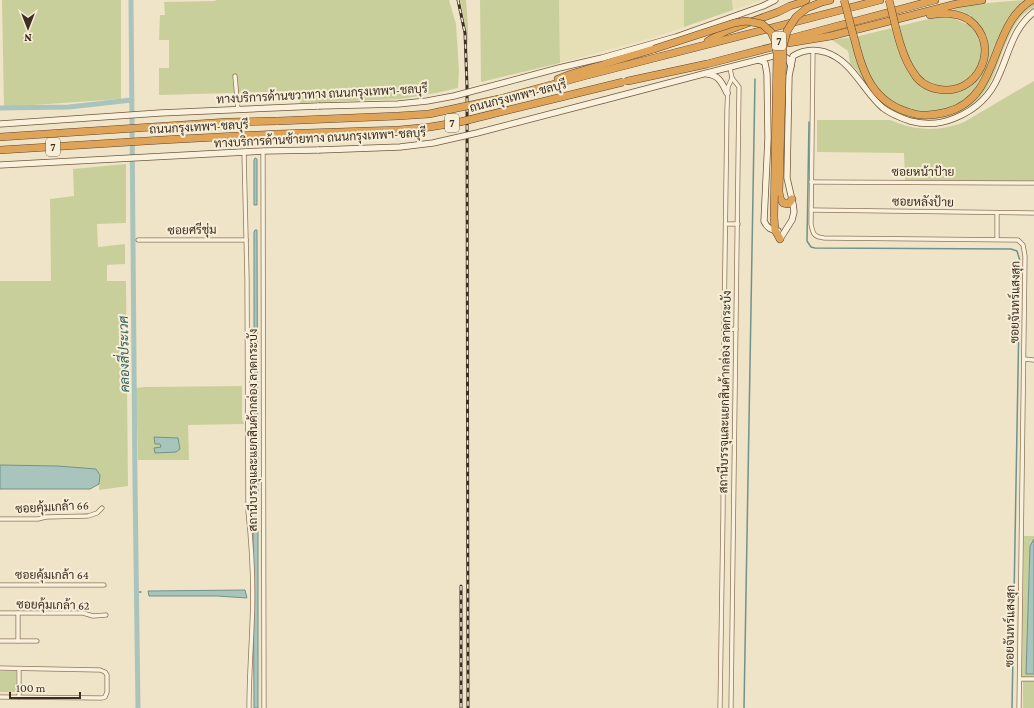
<svg xmlns="http://www.w3.org/2000/svg" width="1034" height="708" viewBox="0 0 1034 708" font-family="'Crimson Pro',Sarabun,serif">
	<style>
		.farmland { fill: #e6deb5 }
		.green { fill: #c9cf9b }
		.water { fill: #a9c4bc; stroke: #6f938a }
		.lines { fill: none; stroke-linecap: round; stroke-linejoin: round }
		.stream { stroke: #6f938a; stroke-width: 1.5 }
		.canal { stroke: #a9c4bc; stroke-width: 5 }
		.minor-casing { stroke: #8d765c; stroke-width: 5 }
		.secondary-casing { stroke: #6f573f; stroke-width: 7 }
		.motorway-casing { stroke: #5b4430; stroke-width: 8 }
		.minor { stroke: #faf1dc; stroke-width: 3.5 }
		.secondary { stroke: #faf1dc; stroke-width: 5.5 }
		.motorway { stroke: #e0a458; stroke-width: 7 }
		.rail-casing { stroke: #3d2e20; stroke-width: 3 }
		.rail { stroke: #f7eed8; stroke-width: 1.5; stroke-dasharray: 4.5; stroke-linecap: butt }
		.secondary-bridge-casing { stroke: #6f573f; stroke-width: 7; stroke-linecap: butt }
		.motorway-bridge-casing { stroke: #5b4430; stroke-width: 8; stroke-linecap: butt }
		.secondary-bridge { stroke: #faf1dc; stroke-width: 5.5 }
		.motorway-bridge { stroke: #e0a458; stroke-width: 7 }
		.labels { text-anchor: middle; dominant-baseline: central; stroke-width: 4; stroke-linejoin: round; paint-order: stroke }
		.shield { fill: #f7eed8; stroke: #756857; stroke-width: 1 }
		.shield-label { font-size: 11px; font-weight: bold; fill: #3d2e20 }
		.street-label { font-size: 12px; fill: #3d2e20; stroke: #f7eed8 }
		.water-label { font-size: 13px; font-style: italic; fill: #2f5d5a; stroke: #f7eed8 }
	</style>
	<rect width="100%" height="100%" fill="#f0e4c8"/>
	<g class="farmland">
		<path d="M559 0H684V27L655 37 560 63Z"/>
		<path d="M732 0H760V1L733 10Z"/>
	</g>
	<g class="green">
		<path d="M2 0H121V99L4 107Z"/>
		<path d="M216 0H449L456 24 459 71 458 88 436 93 401 99 300 103 299 91 159 95V68H169V40H159L160 15H165L164 2 215 1Z"/>
		<path d="M460 0H466L468 25V48L464 19Z"/>
		<path d="M480 0H559L560 63 481 82Z"/>
		<path d="M684 0H732L733 10 684 27Z"/>
		<path d="M1034 0V7C1031 9 1027 11 1024 14 1017 20 1013 28 1009 36 1002 50 998 65 992 79 982 100 965 114 942 118 926 122 909 119 895 112 878 103 869 87 858 72 856 69 852 66 850 63 849 59 849 54 848 51L832 40 859 36 924 20 936 18H953L966 24 971 16 964 12 950 8C978 4 1005 0 1034 0Z"/>
		<path d="M1034 81V181H905L904 153 817 152V120H890C917 131 937 132 964 122Z"/>
		<path d="M126 164V223L97 224 98 247 125 244V264L107 265V281H126L128 486 99 490 100 475 96 469 57 466 0 465V281H51L50 199 74 196 73 169Z"/>
		<path d="M242 386V419L244 424 188 425 189 460H138L136 388 145 387Z"/>
		<path d="M1024 536H1034V539L1030 546 1026 674H1034V708H1023V682L1022 676Z"/>
		<rect x="0" y="671" width="16" height="21"/>
	</g>
	<g class="water">
		<path d="M255 158 257 159V205H254V160Z"/>
		<path d="M255 230H257V233L258 494H254V232Z"/>
		<path d="M154 437 178 438 180 449 176 452 155 453 154 448 161 447 160 444H155Z"/>
		<path d="M0 465 57 466 96 469 100 475 99 484 90 489H0Z"/>
		<path d="M254 517H256L258 519V708H254L253 520Z"/>
		<path d="M1034 539V674H1026L1030 546Z"/>
		<path d="M245 590 247 598 217 596H149L148 591Z"/>
	</g>
	<g class="lines">
		<g class="stream">
			<path d="M809 122 807 241 811 247 815 248 1011 249 1017 251 1020 261 1012 708"/>
			<path d="M136 592H141"/>
			<path d="M744 708 755 79"/>
		</g>
		<g class="canal">
			<path d="M131 0 135 482 138 708"/>
			<path d="M0 108 69 107 132 100"/>
		</g>
		<g class="minor-casing">
			<g id="minor">
				<path d="M813 50 811 224C813 233 813 237 824 238L1018 240 1023 245 1025 256 1019 708"/>
				<path d="M235 76 238 110"/>
				<path d="M263 151 264 708"/>
				<path d="M244 152 247 278 248 511C252 549 254 587 252 625 251 653 249 680 249 708"/>
				<path d="M811 182 1034 183"/>
				<path d="M811 210 1034 213"/>
				<path d="M997 213V239"/>
				<path d="M726 224H738"/>
				<path d="M138 240H246"/>
				<path d="M724 330 736 329"/>
				<path d="M1024 359 1034 360"/>
				<path d="M0 519H38L46 517 88 516 97 513 102 508"/>
				<path d="M0 585H104"/>
				<path d="M0 613H83L93 616 106 615"/>
				<path d="M18 613V641"/>
				<path d="M0 641H37"/>
				<path d="M0 668 100 670 105 672 107 675V692L105 697 102 698 0 697"/>
				<path d="M1020 679H1034"/>
				<path d="M19 697V669"/>
				<path d="M720 708 723 514 724 330 727 108 728 87 732 78 730 68"/>
				<path d="M731 708 739 87 732 78"/>
			</g>
		</g>
		<g class="secondary-casing">
			<g id="secondary">
				<path d="M602 58 676 37 763 6 775 0"/>
				<path d="M758 60 762 61 765 63 767 74 768 138 764 221C767 228 771 230 778 231"/>
				<path d="M707 74C719 75 722 83 727 93"/>
				<path d="M604 100 703 74 773 56 785 57 788 59 791 66"/>
				<path d="M0 124 160 113 319 106"/>
				<path d="M0 165 263 151 319 150"/>
				<path d="M780 239 792 220 794 212 793 204 787 178 789 76 793 56C803 50 814 49 825 52 853 61 862 90 883 108 891 114 901 118 910 121 925 125 941 124 955 118 975 110 991 95 999 75 1010 51 1012 30 1034 12"/>
			</g>
		</g>
		<g class="motorway-casing">
			<g id="motorway">
				<path d="M822 2 830 0"/>
				<path d="M930 15C944 13 957 12 969 20"/>
				<path d="M785 40 935 0"/>
				<path d="M708 41 726 31 778 12 790 6 803 2 806 0"/>
				<path d="M558 79 571 74 654 49"/>
				<path d="M628 81 707 64 788 43 831 36 956 4 982 0"/>
				<path d="M499 99 584 76 880 0"/>
				<path d="M0 137 228 122 278 121"/>
				<path d="M0 150 162 140 277 134"/>
				<path d="M779 192 780 198 783 203 788 204 790 202 792 199"/>
				<path d="M774 217 775 230 780 239"/>
			</g>
		</g>
		<use href="#minor" class="minor"/>
		<use href="#secondary" class="secondary"/>
		<use href="#motorway" class="motorway"/>
		<g class="rail-casing">
			<g id="rail">
				<path d="M458 0 465 33 467 86 468 708"/>
				<path d="M461 586V708"/>
			</g>
		</g>
		<use href="#rail" class="rail"/>
		<g class="secondary-bridge-casing">
			<g id="secondary-bridge">
				<path d="M319 106 398 104 427 101 454 96 559 68 602 58"/>
				<path d="M319 150 400 147 433 143 477 133 604 100"/>
			</g>
		</g>
		<g class="motorway-bridge-casing">
			<g id="motorway-bridge">
				<path d="M844 0C848 14 851 28 855 41 863 75 874 103 911 113 922 117 935 115 947 112 1002 97 988 26 1032 0"/>
				<path d="M889 0C895 22 900 54 913 72 918 81 927 87 937 89 978 98 1003 45 969 20"/>
				<path d="M654 49 734 23 746 21 762 24 771 32 775 41 777 54 774 217"/>
				<path d="M278 121 398 116 429 114 499 99"/>
				<path d="M277 134 399 130 430 127 460 122 623 82"/>
				<path d="M779 192 783 47 787 31 796 17 807 8 822 2"/>
			</g>
		</g>
		<use href="#secondary-bridge" class="secondary-bridge"/>
		<use href="#motorway-bridge" class="motorway-bridge"/>
	</g>
	<g class="labels">
		<g class="shield">
			<rect x="772" y="32" width="14" height="18" rx="3"/>
			<rect x="445" y="114" width="14" height="18" rx="3"/>
			<rect x="46" y="138" width="14" height="18" rx="3"/>
		</g>
		<g class="shield-label">
			<text x="779" y="41">7</text>
			<text x="452" y="123">7</text>
			<text x="53" y="147">7</text>
		</g>
		<g class="street-label">
			<text transform="translate(322 94) rotate(-3)">ทางบริการด้านขวาทาง ถนนกรุงเทพฯ-ชลบุรี</text>
			<text transform="translate(518 96) rotate(-14)">ถนนกรุงเทพฯ-ชลบุรี</text>
			<text transform="translate(199 127) rotate(-3)">ถนนกรุงเทพฯ-ชลบุรี</text>
			<text transform="translate(320 138) rotate(-3)">ทางบริการด้านซ้ายทาง ถนนกรุงเทพฯ-ชลบุรี</text>
			<text x="923" y="172">ซอยหน้าป้าย</text>
			<text transform="translate(923 202) rotate(1)">ซอยหลังป้าย</text>
			<text transform="translate(192 230) rotate(-1)">ซอยศรีชุ่ม</text>
			<text transform="translate(1015 302) rotate(-89)">ซอยจันทร์แสงสุก</text>
			<text transform="translate(725 392) rotate(-89)">สถานีบรรจุและแยกสินค้ากล่อง ลาดกระบัง</text>
			<text transform="translate(253 430) rotate(-90)">สถานีบรรจุและแยกสินค้ากล่อง ลาดกระบัง</text>
			<text transform="translate(52 507) rotate(-3)">ซอยคุ้มเกล้า 66</text>
			<text x="52" y="575">ซอยคุ้มเกล้า 64</text>
			<text transform="translate(53 605) rotate(1)">ซอยคุ้มเกล้า 62</text>
			<text transform="translate(1010 626) rotate(-89)">ซอยจันทร์แสงสุก</text>
		</g>
		<g class="water-label">
			<text transform="translate(124 354) rotate(-91)">คลองสี่ประเวศ</text>
		</g>
	</g>
	<g transform="translate(28 28) rotate(180)" stroke="#f7eed8" stroke-width="3" paint-order="stroke">
	<path d="M0-3L7 15L0 10L-7 15Z" fill="#3d2e20"/>
	<text y="-6" font-size="11" font-weight="bold" text-anchor="middle" fill="#3d2e20">N</text>
	</g>
	<path d="M10 692v6h70v-6" fill="none" stroke="#3d2e20" stroke-width="2"/>
	<text x="16" y="692" font-size="12" fill="#3d2e20" stroke="#f7eed8" stroke-width="3" paint-order="stroke">100 m</text>
</svg>
